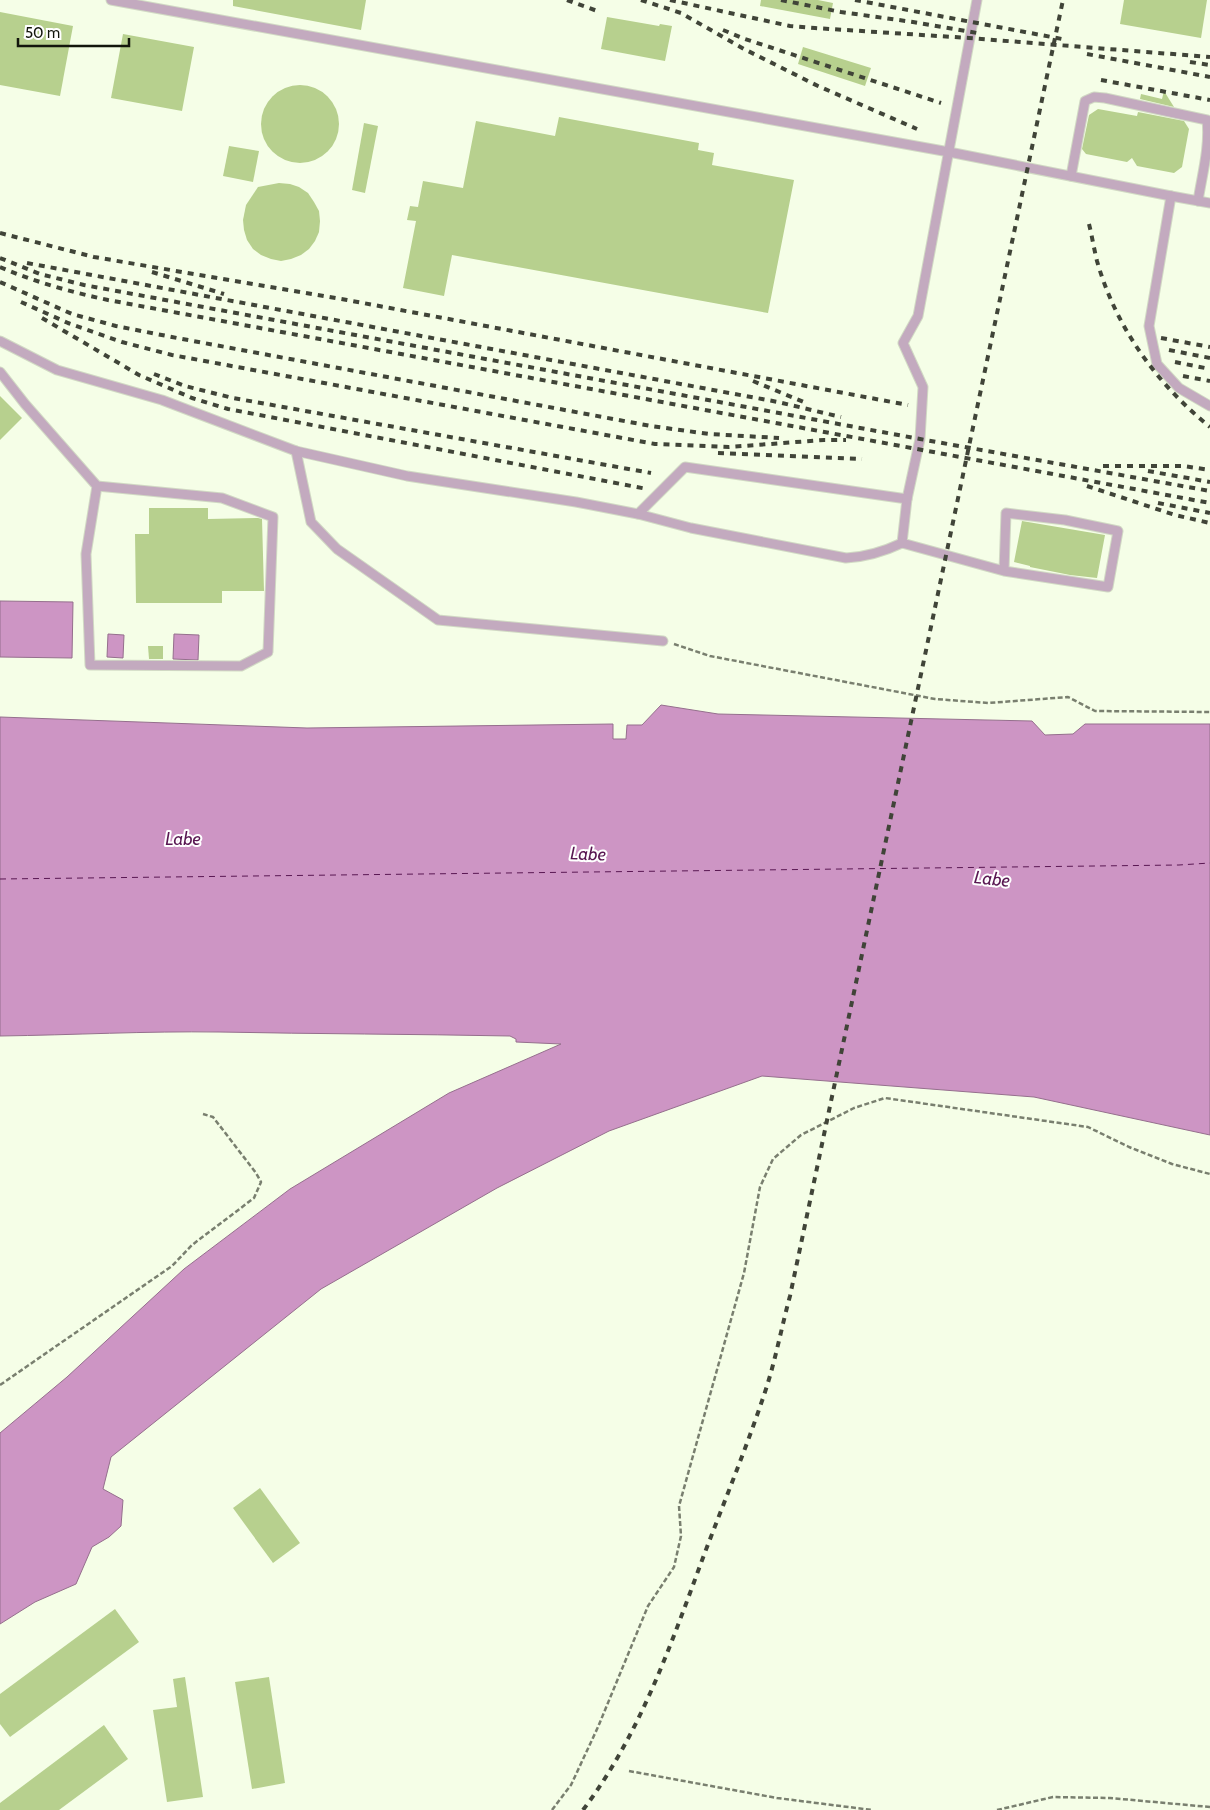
<svg xmlns="http://www.w3.org/2000/svg" width="1210" height="1810" viewBox="0 0 1210 1810" font-family="Cabin,sans-serif">
	<style>
		.water { fill: #cd95c4; stroke: #956f8d }
		.lines { fill: none; stroke-linecap: round; stroke-linejoin: round }
		.ferry { stroke: #591752; stroke-width: 1; stroke-dasharray: 6 5; stroke-linecap: butt }
		.building { fill: #b7d08e }
		.service-casing { stroke: #d1d9c4; stroke-width: 11 }
		.path { stroke: #797f6f; stroke-width: 2.5; stroke-dasharray: 5 2.5; stroke-linecap: butt }
		.service { stroke: #c3aabf; stroke-width: 9 }
		.rail { stroke: #404438; stroke-width: 4; stroke-dasharray: 6 6; stroke-linecap: butt }
		.labels { text-anchor: middle; dominant-baseline: central; stroke-width: 4; stroke-linejoin: round; paint-order: stroke }
		.water-label { font-size: 18px; font-style: italic; fill: #591752; stroke: #fff }
	</style>
	<rect width="100%" height="100%" fill="#f5fee7"/>
	<g class="water">
		<path d="M0 601 73 602 72 658 0 657Z"/>
		<path d="M108 634 124 635 123 658 107 657Z"/>
		<path d="M174 634 199 635 198 660 173 659Z"/>
		<path d="M661 705 718 714 1032 721 1045 735 1073 734 1085 724H1210V1135L1034 1097 762 1076 609 1131 497 1188 321 1289 111 1457 103 1489 123 1500 121 1526 109 1537 92 1547 76 1584 35 1602 0 1624V1433L67 1377 184 1269 290 1189 449 1093 561 1044 516 1042V1039L510 1036C413 1034 316 1034 219 1032 146 1031 73 1035 0 1036V717L307 728 613 724V739H626L627 725H642Z"/>
	</g>
	<g class="lines">
		<path class="ferry" d="M0 879 1179 865 1210 863"/>
	</g>
	<g class="building">
		<path d="M233 0H366L361 30 233 6Z"/>
		<path d="M761 0H818L833 3 830 19 760 6Z"/>
		<path d="M1124 0H1207L1201 38 1120 24Z"/>
		<path d="M0 12 73 26 60 96 0 85Z"/>
		<path d="M607 17 659 26 660 24 672 26 665 61 601 49Z"/>
		<path d="M123 34 194 47 182 111 111 98Z"/>
		<path d="M803 47 871 68 865 86 798 64Z"/>
		<circle cx="300" cy="124" r="39"/>
		<path d="M1164 91 1174 107 1140 99 1141 94 1162 99Z"/>
		<path d="M1098 109 1137 116 1138 112 1184 121 1189 129 1182 167 1174 173 1137 166 1132 158 1127 162 1086 154 1082 149 1089 115Z"/>
		<path d="M559 117 699 143 698 150 714 153 712 165 794 180 768 313 452 255 444 296 403 288 416 221 407 220 410 206 418 207 423 181 463 188 476 121 555 136Z"/>
		<path d="M364 123 378 126 365 193 352 190Z"/>
		<path d="M229 146 259 151 253 182 223 176Z"/>
		<path d="M279 183 290 184 299 187 308 193 314 202 319 211 320 221 319 232 315 241 309 249 301 255 291 259 281 261 271 259 261 255 253 249 247 240 244 230 243 220 246 205 258 187Z"/>
		<path d="M0 396 22 418 0 440Z"/>
		<path d="M149 508H208V519L258 518 262 519 264 591H222V603H136L135 534H149Z"/>
		<path d="M1022 521 1105 535 1097 578 1070 575 1030 567V566L1014 562Z"/>
		<path d="M148 646H163V659H149Z"/>
		<path d="M260 1488 300 1543 273 1563 233 1508Z"/>
		<path d="M115 1609 139 1642 10 1737 0 1724V1694Z"/>
		<path d="M185 1677 203 1797 167 1802 153 1710 177 1707 173 1679Z"/>
		<path d="M269 1677 285 1783 252 1789 235 1682Z"/>
		<path d="M104 1725 128 1759 59 1810H0V1803Z"/>
	</g>
	<g class="lines">
		<g class="service-casing">
			<g id="service">
				<path d="M111 0 949 152 1171 196 1149 326 1157 364 1179 388 1210 406"/>
				<path d="M1071 176 1085 101 1094 97 1105 98 1207 120C1210 147 1202 175 1198 201"/>
				<path d="M1171 196 1210 203"/>
				<path d="M0 341 57 370 162 400 296 451 311 522 337 549 438 620 663 641"/>
				<path d="M0 372 25 404 97 486 222 498 273 517 268 652 241 666 90 665 86 554 97 486"/>
				<path d="M296 451 407 476 576 502 638 514 685 467 907 499 902 543 1004 571 1108 587 1118 531 1065 520 1006 513 1004 571"/>
				<path d="M907 499 920 439 923 387 903 343 918 316 977 0"/>
				<path d="M638 514 691 528 846 558C866 557 883 552 902 543"/>
			</g>
		</g>
		<g class="path">
			<path d="M674 644 710 656 935 699 988 703 1068 697 1095 711 1210 712"/>
			<path d="M0 1385 172 1266 192 1245 254 1198 261 1182 256 1173 213 1117 203 1114"/>
			<path d="M629 1771 777 1798 872 1810"/>
			<path d="M552 1810 571 1785 598 1727 648 1606 674 1567 681 1536 679 1506 744 1273 760 1187 773 1159 801 1135 854 1108 885 1098 1088 1127 1129 1147 1172 1164 1210 1174"/>
			<path d="M997 1810 1053 1797 1110 1798 1210 1807"/>
		</g>
		<use href="#service" class="service"/>
		<g class="rail">
			<path d="M567 0 600 12"/>
			<path d="M641 0 681 13 744 49 818 86 917 129"/>
			<path d="M670 0 790 26 815 28 969 38 1210 57"/>
			<path d="M781 0 841 12 913 22 977 33"/>
			<path d="M855 0 1062 39"/>
			<path d="M723 30 745 39 941 103"/>
			<path d="M1087 54 1210 77"/>
			<path d="M1190 62 1210 65"/>
			<path d="M1101 80 1210 100"/>
			<path d="M1089 224C1092 236 1094 249 1097 261 1116 328 1157 384 1210 427"/>
			<path d="M0 233 94 257 347 300 908 405"/>
			<path d="M0 258 40 274 84 285 920 439 1210 491"/>
			<path d="M27 263 778 402 841 417"/>
			<path d="M0 267C35 282 71 292 108 300L1210 503"/>
			<path d="M152 272 224 294"/>
			<path d="M0 282 72 314 116 326 177 338 651 426 709 434 779 438"/>
			<path d="M21 302 68 323 122 342 172 355 655 444 729 447 824 440H846"/>
			<path d="M42 318 139 375 192 398 228 409 647 489"/>
			<path d="M1161 338 1210 347"/>
			<path d="M1169 350 1210 358"/>
			<path d="M1175 362 1210 369"/>
			<path d="M154 374 185 386 233 398 651 473"/>
			<path d="M1183 376 1210 381"/>
			<path d="M753 381 806 403"/>
			<path d="M718 453 862 459"/>
			<path d="M1103 466H1183L1210 470"/>
			<path d="M1148 471 1210 482"/>
			<path d="M1087 486 1175 515 1210 523"/>
			<path d="M1158 503 1210 513"/>
			<path d="M583 1810C641 1733 671 1644 704 1555 724 1502 746 1449 764 1395 775 1363 781 1329 790 1296L1063 0"/>
		</g>
	</g>
	<g class="labels">
		<g class="water-label">
			<text x="183" y="839">Labe</text>
			<text transform="translate(588 854) rotate(2)">Labe</text>
			<text transform="translate(992 879) rotate(6)">Labe</text>
		</g>
	</g>
	<path d="M18 38v8h111v-8" fill="none" stroke="#13160c" stroke-width="2.5"/>
	<text x="25" y="38" font-size="15" fill="#13160c" stroke="#ffffff" stroke-width="4" paint-order="stroke">50 m</text>
</svg>
